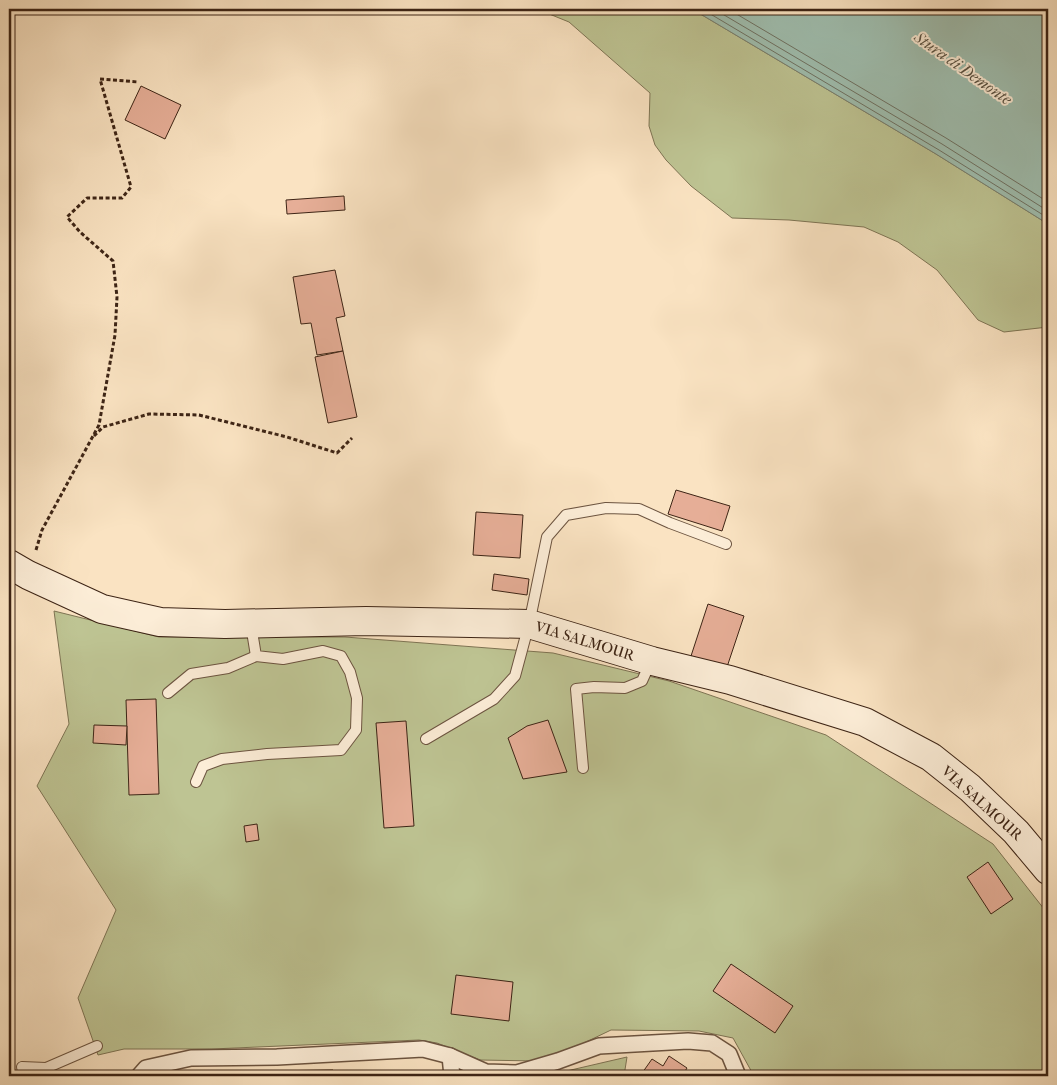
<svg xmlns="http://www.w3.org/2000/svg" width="1057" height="1085" viewBox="0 0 1057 1085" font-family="'IM FELL French Canon',serif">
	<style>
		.green { fill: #bec493; stroke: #7e7454 }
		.water { fill: #9fbeaf; stroke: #788071 }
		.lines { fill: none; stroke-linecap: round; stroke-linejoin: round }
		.shore { stroke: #6e7162; stroke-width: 1 }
		.building { fill: #e6ae97; stroke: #3d2415 }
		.service-casing { stroke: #6c5440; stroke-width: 12 }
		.pedestrian-casing { stroke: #6c5440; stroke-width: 18 }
		.secondary-casing { stroke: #3d2415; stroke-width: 30 }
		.path { stroke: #3d2415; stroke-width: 3; stroke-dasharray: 4 2.5; stroke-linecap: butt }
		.service { stroke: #fcedd7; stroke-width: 10 }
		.pedestrian { stroke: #fcedd7; stroke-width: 15 }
		.secondary { stroke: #fcedd7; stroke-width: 28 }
		.labels { text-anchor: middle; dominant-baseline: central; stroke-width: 4; stroke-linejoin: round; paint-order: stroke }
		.street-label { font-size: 15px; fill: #3d2415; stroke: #fcedd7 }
		.water-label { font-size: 16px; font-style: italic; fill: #5a5243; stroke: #fcedd7 }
	</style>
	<rect width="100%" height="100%" fill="#fae3c2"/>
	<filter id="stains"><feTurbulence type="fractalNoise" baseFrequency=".004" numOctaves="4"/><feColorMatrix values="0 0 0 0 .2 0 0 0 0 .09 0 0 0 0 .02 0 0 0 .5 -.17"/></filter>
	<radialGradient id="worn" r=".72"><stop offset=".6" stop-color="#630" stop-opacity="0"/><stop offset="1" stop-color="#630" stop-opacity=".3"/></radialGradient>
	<g class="green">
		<path d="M537 9H692L936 154 1048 224V327L1004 332 978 320 937 270 898 242 864 227 789 220 732 218 691 186 666 160 655 145 649 126 650 93 569 22Z"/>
		<path d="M54 611 159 637H345L553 653 669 681 826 735 993 844 1048 914V1076H754L733 1038 699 1031 611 1030 561 1054 536 1061 480 1060 437 1043 419 1040 212 1049H124L98 1055 78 998 116 910 37 786 69 724Z"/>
		<path d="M627 1057 624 1076H539H545Z"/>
	</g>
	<path class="water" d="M692 9H1048V224L936 154Z"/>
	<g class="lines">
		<g class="shore">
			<path d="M702 9 939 150 1048 218"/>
			<path d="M714 9 942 144 1048 211"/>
			<path d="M728 9 946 138 1048 202"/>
		</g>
	</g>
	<g class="building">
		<path d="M141 86 181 105 165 139 125 120Z"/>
		<path d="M344 196 345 210 287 214 286 200Z"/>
		<path d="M335 270 345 316 336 318 343 351 317 355 311 323 301 324 293 277Z"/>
		<path d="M343 351 357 417 328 423 315 357Z"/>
		<path d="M676 490 730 506 722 531 668 514Z"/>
		<path d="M476 512 523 515 520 558 473 555Z"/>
		<path d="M494 574 529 579 527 595 492 590Z"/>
		<path d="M708 604 744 616 727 667 691 656Z"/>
		<path d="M156 699 159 794 129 795 126 700Z"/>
		<path d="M548 720 567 772 523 779 508 738 527 726Z"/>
		<path d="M406 721 414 826 384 828 376 723Z"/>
		<path d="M94 725 127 726 126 745 93 743Z"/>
		<path d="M257 824 259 840 246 842 244 826Z"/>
		<path d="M988 862 1013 899 991 914 967 877Z"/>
		<path d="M731 964 793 1006 775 1033 713 991Z"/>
		<path d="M456 975 513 982 509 1021 451 1014Z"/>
		<path d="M669 1056 687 1068 682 1076H640L652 1059 663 1066Z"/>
		<path d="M333 1070V1076H194L195 1072Z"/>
	</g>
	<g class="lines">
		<g class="service-casing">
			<g id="service">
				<path d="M168 693 191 674 228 668 256 656"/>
				<path d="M426 739 494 699 515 676 529 624 547 537 566 515 606 508 639 509 670 523 726 544"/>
				<path d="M583 768 576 689 594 687 625 688 642 681 651 661"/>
				<path d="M196 782 203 766 222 759 267 754 341 750 356 730 357 698 350 672 341 656 323 651 283 659 256 656 251 625"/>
				<path d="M24 1076 22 1067 46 1068 97 1046"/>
			</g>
		</g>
		<g class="pedestrian-casing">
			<g id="pedestrian">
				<path d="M450 1056 452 1076"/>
				<path d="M139 1076 146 1068 191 1058 277 1057 423 1049 450 1056 486 1072 517 1073 558 1061 599 1046 688 1041 712 1043 729 1054 738 1076"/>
			</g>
		</g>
		<g class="secondary-casing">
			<path id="secondary" d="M9 564 28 575 102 609 160 622 225 624 366 621 529 624 652 661 730 680 865 722 931 757 970 788 1016 832 1048 870"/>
		</g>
		<g class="path">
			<path d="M94 436 103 427 149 414 199 415 287 437 337 453 352 438"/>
			<path d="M36 550 42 530 99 425 115 335 117 297 113 261 80 232 67 217 87 198H122L131 187 100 79 138 82"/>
		</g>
		<use href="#service" class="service"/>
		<use href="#pedestrian" class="pedestrian"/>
		<use href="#secondary" class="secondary"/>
	</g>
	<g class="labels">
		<g class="street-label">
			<text transform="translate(585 641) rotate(17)">VIA SALMOUR</text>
			<text transform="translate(982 803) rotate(42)">VIA SALMOUR</text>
		</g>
		<g class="water-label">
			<text transform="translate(963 68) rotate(35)">Stura di Demonte</text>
		</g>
	</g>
	<rect width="1057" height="1085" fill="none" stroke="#fae3c2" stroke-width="30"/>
	<rect x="10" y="10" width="1037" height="1065" fill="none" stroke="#3d2415" stroke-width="2.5"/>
	<rect x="15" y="15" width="1027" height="1055" fill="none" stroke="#3d2415"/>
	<rect width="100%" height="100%" filter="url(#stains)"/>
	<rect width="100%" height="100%" fill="url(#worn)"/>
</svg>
